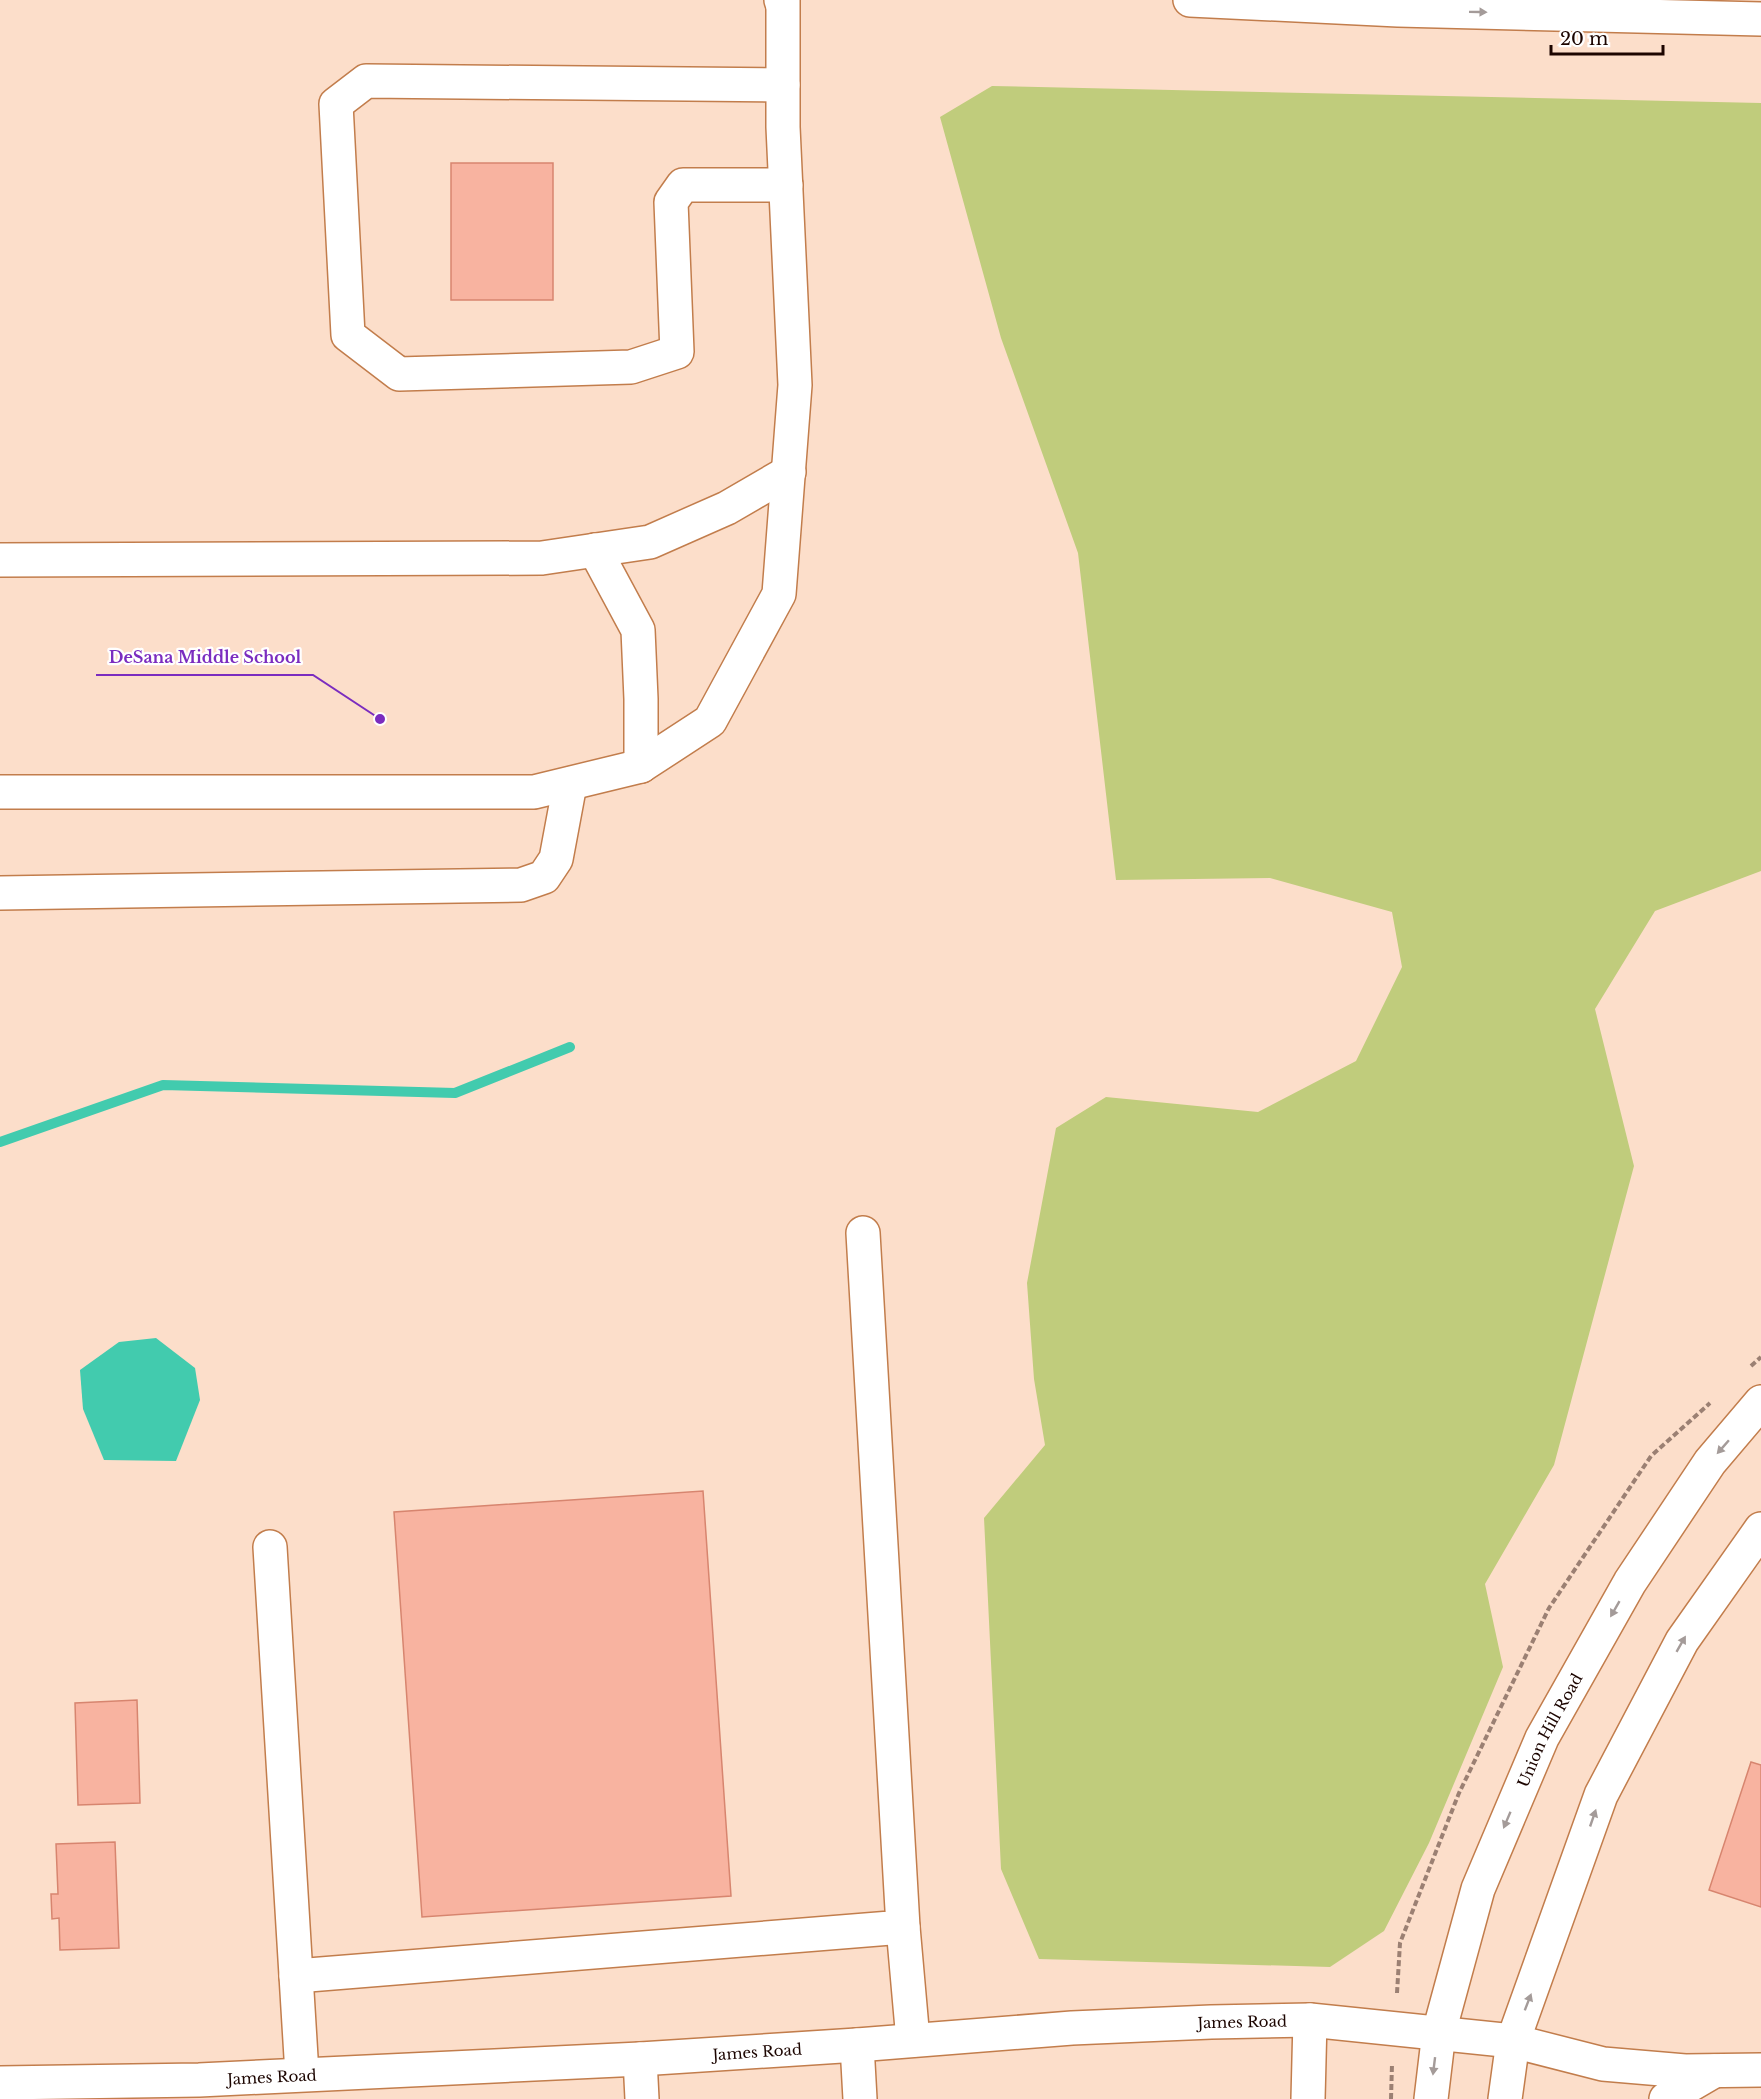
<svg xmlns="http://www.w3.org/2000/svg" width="1761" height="2099" viewBox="0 0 1761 2099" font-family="'Libre Baskerville',serif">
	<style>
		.green { fill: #c0cc7c }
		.water { fill: #42cbae }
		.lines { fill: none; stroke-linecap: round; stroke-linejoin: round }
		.stream { stroke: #42cbae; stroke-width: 10 }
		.building { fill: #f8b3a0; stroke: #d7856f; stroke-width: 1.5 }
		.minor-casing { stroke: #c27d4c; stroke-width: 36 }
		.major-casing { stroke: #c27d4c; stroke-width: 36 }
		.path { stroke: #9b8073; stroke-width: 4; stroke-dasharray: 6 3; stroke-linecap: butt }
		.minor { stroke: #fff; stroke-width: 33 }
		.major { stroke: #fff; stroke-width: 33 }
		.oneway { fill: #a49b99 }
		.labels { text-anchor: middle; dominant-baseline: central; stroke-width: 4.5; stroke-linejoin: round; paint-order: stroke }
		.street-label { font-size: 15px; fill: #1c0500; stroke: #fff }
		.leader { fill: none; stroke: #7b2cbf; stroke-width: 2 }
		.callout-dot { fill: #7b2cbf; stroke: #fff; stroke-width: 2 }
		.callout-label { font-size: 16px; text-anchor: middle; font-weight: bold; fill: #7b2cbf; stroke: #fff; stroke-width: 4.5; stroke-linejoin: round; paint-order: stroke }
	</style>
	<rect width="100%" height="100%" fill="#fcdeca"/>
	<path class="green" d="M992 86 1761 103V871L1655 911 1595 1009 1634 1166 1554 1465 1485 1584 1503 1667 1429 1843 1384 1931 1330 1967 1039 1959 1001 1869 984 1518 1045 1445 1034 1379 1027 1283 1056 1128 1106 1097 1258 1112 1356 1061 1402 967 1392 912 1270 878 1116 880 1078 553 1001 338 940 117Z"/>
	<path class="water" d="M156 1338 195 1368 200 1400 176 1461 104 1460 83 1409 80 1370 119 1342Z"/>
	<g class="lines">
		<path class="stream" d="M0 1142 163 1085 455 1093 570 1047"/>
	</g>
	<g class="building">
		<rect x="451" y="163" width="102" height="137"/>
		<path d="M703 1491 731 1896 422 1917 394 1512Z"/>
		<path d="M137 1700 140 1803 78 1805 75 1703Z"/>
		<path d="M1751 1762 1761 1765V1907L1709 1890Z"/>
		<path d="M115 1842 119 1948 60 1950 59 1918 52 1919 51 1894H58L56 1844Z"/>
	</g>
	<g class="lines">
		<g class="minor-casing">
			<g id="minor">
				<path d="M783 85 366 81 336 104 348 335 399 374 631 367 677 352 671 202 683 185H786"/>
				<path d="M595 550 638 630 641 699V766"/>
				<path d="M0 560 542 558 650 542 727 508 789 472"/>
				<path d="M0 792H534L641 766 710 721 779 594 795 385 783 127V0"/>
				<path d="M0 893 521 885 544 877 556 859 570 784"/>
				<path d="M270 1547 302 2074"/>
				<path d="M903 1927 913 2040"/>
				<path d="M296 1976 903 1927 863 1233"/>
				<path d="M857 2045 860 2099"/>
				<path d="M640 2059 642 2099"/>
				<path id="s1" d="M0 2083 199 2080 640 2059 857 2045 1072 2028 1211 2022 1310 2020 1513 2041 1603 2064 1685 2071 1761 2070"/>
				<path d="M1308 2099 1310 2020"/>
				<path id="s2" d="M1431 2099 1439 2032 1478 1889 1542 1738 1630 1582 1710 1462 1761 1402"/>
				<path d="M1505 2099 1513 2041 1601 1795 1682 1641 1761 1529"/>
				<path d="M1666 2099 1714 2071"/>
			</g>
		</g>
		<g class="major-casing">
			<g id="major">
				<path d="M781 0 782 3"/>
				<path d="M1190 0 1398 10 1761 19"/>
			</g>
		</g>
		<g class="path">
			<path d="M1751 1366 1761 1357"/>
			<path d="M1397 1993 1400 1943 1459 1793 1549 1608 1651 1456 1710 1403"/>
			<path d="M1391 2099 1392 2064"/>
		</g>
		<use href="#minor" class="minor"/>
		<use href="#major" class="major"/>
	</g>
	<defs><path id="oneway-solid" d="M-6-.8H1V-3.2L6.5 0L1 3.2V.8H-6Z" transform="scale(1.5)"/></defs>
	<g class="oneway">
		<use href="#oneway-solid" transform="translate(1478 12) rotate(1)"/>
		<use href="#oneway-solid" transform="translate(1723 1447) rotate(131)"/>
		<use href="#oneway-solid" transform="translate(1615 1609) rotate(120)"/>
		<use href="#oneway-solid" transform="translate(1681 1644) rotate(-60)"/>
		<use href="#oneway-solid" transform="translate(1593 1818) rotate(-71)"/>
		<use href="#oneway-solid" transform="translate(1507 1820) rotate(113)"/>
		<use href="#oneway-solid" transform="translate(1528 2002) rotate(-69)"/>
		<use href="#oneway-solid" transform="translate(1434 2066) rotate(97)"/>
	</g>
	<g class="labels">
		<g class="street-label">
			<text stroke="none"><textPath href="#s2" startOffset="390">Union Hill Road</textPath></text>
			<text stroke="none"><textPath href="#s1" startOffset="1244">James Road</textPath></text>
			<text stroke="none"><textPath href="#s1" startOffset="758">James Road</textPath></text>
			<text stroke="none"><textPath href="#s1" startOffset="272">James Road</textPath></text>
		</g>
	</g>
	<path class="leader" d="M380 719L313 675H96"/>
	<circle class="callout-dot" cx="380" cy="719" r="6"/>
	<g class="callout-label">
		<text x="205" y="663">DeSana Middle School</text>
	</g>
	<path d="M1551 45v9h112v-9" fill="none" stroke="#1c0500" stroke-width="3"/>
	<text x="1560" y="45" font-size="18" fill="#1c0500" stroke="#ffffff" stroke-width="4.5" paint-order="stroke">20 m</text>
</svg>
